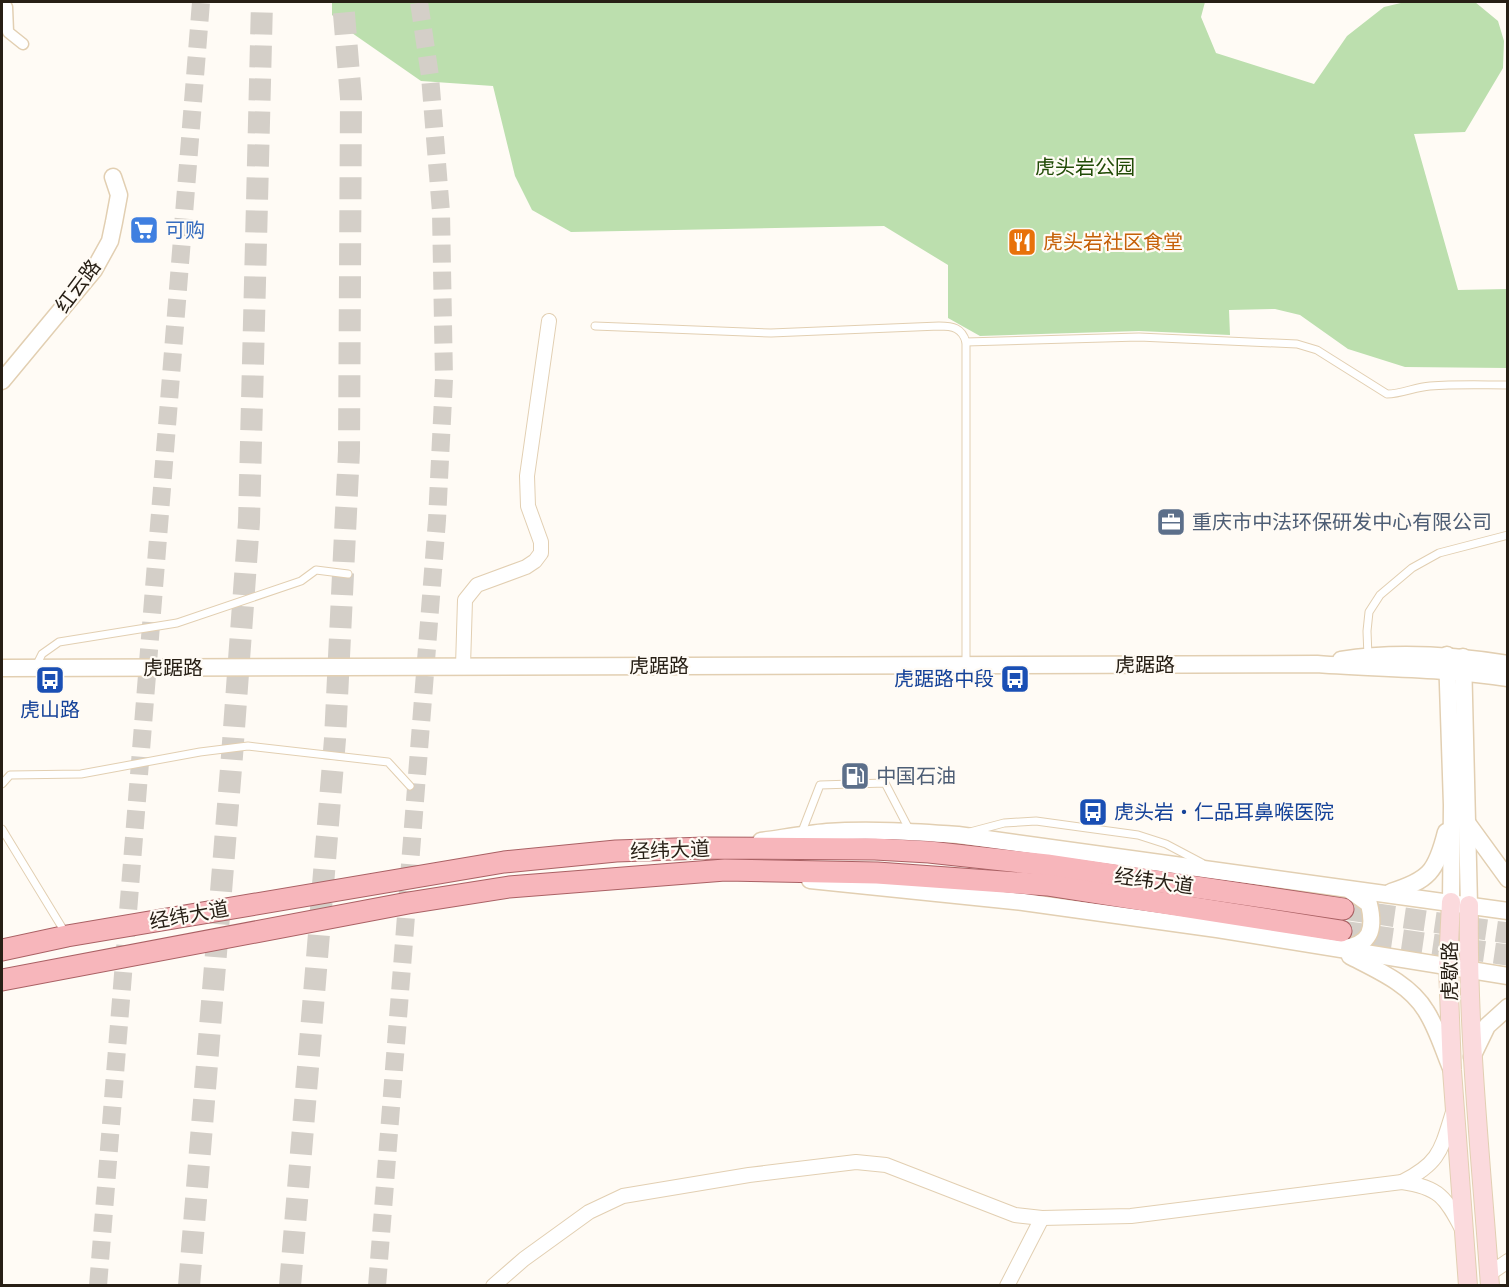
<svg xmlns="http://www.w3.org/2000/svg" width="1509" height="1287" viewBox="0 0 1509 1287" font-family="'Space Grotesk','Noto Sans SC',sans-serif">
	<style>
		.park { fill: #bcdfae }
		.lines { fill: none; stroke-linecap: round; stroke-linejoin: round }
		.secondary-tunnel { stroke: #d4cfc8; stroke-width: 18; stroke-dasharray: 18 9; stroke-linecap: butt }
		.primary-tunnel { stroke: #d4cfc8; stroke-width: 21; stroke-dasharray: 21 10; stroke-linecap: butt }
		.trunk-tunnel { stroke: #d4cfc8; stroke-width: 22; stroke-dasharray: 22 11; stroke-linecap: butt }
		.service-casing { stroke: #e2cfb2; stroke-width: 9 }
		.pedestrian-casing { stroke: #e2cfb2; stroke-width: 13 }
		.minor-casing { stroke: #e2cfb2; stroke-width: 16 }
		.tertiary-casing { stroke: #e2cfb2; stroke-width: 19 }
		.secondary-casing { stroke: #e2cfb2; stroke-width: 20 }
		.primary-casing { stroke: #aa6164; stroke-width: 23 }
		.service { stroke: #fff; stroke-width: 7 }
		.pedestrian { stroke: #fff; stroke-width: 10 }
		.minor { stroke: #fff; stroke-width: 14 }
		.tertiary { stroke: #fff; stroke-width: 16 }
		.secondary { stroke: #fbdadd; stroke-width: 18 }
		.primary { stroke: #f7b6bb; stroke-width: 21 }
		.labels { text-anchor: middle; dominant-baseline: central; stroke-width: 4.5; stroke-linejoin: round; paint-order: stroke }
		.park-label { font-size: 20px; fill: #214b06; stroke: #fffbf5 }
		.shop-label { font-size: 20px; fill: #366cbe; stroke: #fffbf5; text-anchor: start }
		.food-label { font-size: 20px; fill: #c56008; stroke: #fffbf5; text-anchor: start }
		.street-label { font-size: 20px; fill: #271f15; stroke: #fffbf5 }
		.service-label { font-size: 20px; fill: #4e5e75; stroke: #fffbf5; text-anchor: start }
		.transit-label { font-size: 20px; fill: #164399; stroke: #fffbf5; text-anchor: end }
	</style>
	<rect width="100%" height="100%" fill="#fffbf5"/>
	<path class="park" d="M332 2H1205L1201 17 1216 53 1314 84 1347 36 1384 7 1405 2H1475L1498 21 1504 41 1503 68 1465 132 1414 134 1458 290 1507 289V368L1405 367 1348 349 1300 315 1275 309 1229 310 1230 335 1139 331 980 336 948 318V265L884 226 571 232 532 210 515 176 493 86 421 81 352 33 332 15Z"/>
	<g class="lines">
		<g class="secondary-tunnel">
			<path d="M98 1286 201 2"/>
			<path d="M377 1286 437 520 444 379 441 212 430 76 419 2"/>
		</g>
		<g class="primary-tunnel">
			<path d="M1343 909 1508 933"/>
			<path d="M1341 931 1508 955"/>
		</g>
		<g class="trunk-tunnel">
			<path d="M189 1286 232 756 249 522 262 2"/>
			<path d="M290 1286 335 739 349 451 351 98 343 2"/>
		</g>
		<g class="service-casing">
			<g id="service">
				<path d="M595 326 771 333 939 326C953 326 962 328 966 342V664"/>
				<path d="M966 342 1139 337 1297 344 1317 350 1387 394C1402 394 1415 387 1430 386 1456 384 1482 385 1508 385"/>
				<path d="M1368 657 1367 631 1369 612 1380 595 1412 568 1439 553 1508 535"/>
				<path d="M36 666 42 654 59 642 177 623 301 581 316 570 348 574"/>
				<path d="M2 784 10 775 81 774 200 752 248 746 388 762 410 786"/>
				<path d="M2 829 66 934"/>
				<path d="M970 832 1004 823 1036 821 1138 835 1166 844 1202 863"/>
				<path d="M801 834 820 785 885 783 909 829"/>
			</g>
		</g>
		<g class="pedestrian-casing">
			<path id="pedestrian" d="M4 2 7 7 8 32 23 44"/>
		</g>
		<g class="minor-casing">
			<g id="minor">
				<path d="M463 666 465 600 477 585 526 567 535 561 541 553V542L528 506 527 476 549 321"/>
				<path d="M1453 1112C1441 1150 1440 1163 1402 1182 1439 1187 1446 1198 1462 1229"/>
				<path d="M1489 1274 1508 1261"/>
				<path d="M493 1286 524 1259 589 1212 623 1196 749 1175 856 1162 886 1165 1015 1215 1042 1218 1131 1216 1402 1182"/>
				<path d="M1007 1286 1042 1218"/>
			</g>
		</g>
		<g class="tertiary-casing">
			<g id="tertiary">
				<path d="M2 381 94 270 110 241 114 222 119 195 113 177"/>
				<path d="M1447 655 1452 805 1451 902"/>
				<path d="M1463 657 1469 905"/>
				<path d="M1341 660C1396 651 1453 655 1508 664"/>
				<path d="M2 668 1317 664C1381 669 1444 668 1508 678"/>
				<path d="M1468 824 1508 879"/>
				<path d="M761 841C783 838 805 834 827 832 870 829 915 832 958 835L1508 911"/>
				<path d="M810 880 1023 902 1217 929 1508 976"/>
				<path d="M1391 892C1429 880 1436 872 1446 832"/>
				<path d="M1343 948C1371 945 1375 929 1369 904L1351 891"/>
				<path d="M1350 956C1377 970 1410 984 1426 1011 1437 1028 1443 1049 1451 1068"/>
				<path d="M1472 1057 1487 1026 1508 1007"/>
			</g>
		</g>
		<g class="secondary-casing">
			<g id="secondary">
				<path d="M1451 902 1448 966 1452 1070 1468 1286"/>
				<path d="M1469 905C1467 1032 1481 1159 1490 1286"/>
			</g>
		</g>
		<g class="primary-casing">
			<g id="primary">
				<path d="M2 950 67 936 504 862 616 851 705 848 875 849 929 852 1047 865 1343 909"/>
				<path d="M2 980 408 903 509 887 725 870 877 873 1047 885 1341 931"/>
			</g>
		</g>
		<use href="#service" class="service"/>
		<use href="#pedestrian" class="pedestrian"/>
		<use href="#minor" class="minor"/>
		<use href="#tertiary" class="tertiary"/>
		<use href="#secondary" class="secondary"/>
		<use href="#primary" class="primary"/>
	</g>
	<defs>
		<g id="supermarket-square" transform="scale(1.5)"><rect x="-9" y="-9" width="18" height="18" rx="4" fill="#3f7fe0" stroke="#fffbf5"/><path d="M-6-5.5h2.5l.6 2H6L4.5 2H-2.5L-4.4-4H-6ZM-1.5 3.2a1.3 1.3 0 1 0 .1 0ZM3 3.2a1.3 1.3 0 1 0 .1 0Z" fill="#fff"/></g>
		<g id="restaurant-square" transform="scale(1.5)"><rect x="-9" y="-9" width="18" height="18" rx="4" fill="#e8710a" stroke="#fffbf5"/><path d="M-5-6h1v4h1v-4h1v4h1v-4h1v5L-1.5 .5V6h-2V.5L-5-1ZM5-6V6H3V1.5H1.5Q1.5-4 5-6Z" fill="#fff"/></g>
		<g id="office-square" transform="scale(1.5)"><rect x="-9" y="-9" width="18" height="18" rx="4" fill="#5c6f8a" stroke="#fffbf5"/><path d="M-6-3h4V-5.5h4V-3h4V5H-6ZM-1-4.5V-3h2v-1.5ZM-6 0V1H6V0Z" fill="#fff"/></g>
		<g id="bus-square" transform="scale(1.5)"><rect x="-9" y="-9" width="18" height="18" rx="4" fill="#1a4fb4" stroke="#fffbf5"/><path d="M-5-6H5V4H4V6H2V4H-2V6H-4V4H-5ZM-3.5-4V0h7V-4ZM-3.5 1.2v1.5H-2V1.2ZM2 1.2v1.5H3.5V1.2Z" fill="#fff"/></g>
		<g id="fuel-square" transform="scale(1.5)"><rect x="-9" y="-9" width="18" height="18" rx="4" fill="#5c6f8a" stroke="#fffbf5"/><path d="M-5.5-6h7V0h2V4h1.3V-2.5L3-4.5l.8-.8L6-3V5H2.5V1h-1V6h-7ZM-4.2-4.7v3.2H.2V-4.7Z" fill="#fff"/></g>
	</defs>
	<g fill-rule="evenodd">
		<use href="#supermarket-square" x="144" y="230"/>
		<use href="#restaurant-square" x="1022" y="242"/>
		<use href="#office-square" x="1171" y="522"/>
		<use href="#bus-square" x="1015" y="679"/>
		<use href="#bus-square" x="50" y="680"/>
		<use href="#fuel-square" x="855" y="776"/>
		<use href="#bus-square" x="1093" y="812"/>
	</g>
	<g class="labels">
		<g class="park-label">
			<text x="1085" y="167">虎头岩公园</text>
		</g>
		<g class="shop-label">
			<text x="165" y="230">可购</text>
		</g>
		<g class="food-label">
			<text x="1043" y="242">虎头岩社区食堂</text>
		</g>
		<g class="street-label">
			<text transform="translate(78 286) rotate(-53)">红云路</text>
			<text x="1145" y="665">虎踞路</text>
			<text x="659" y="666">虎踞路</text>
			<text x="173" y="668">虎踞路</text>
			<text transform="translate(670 850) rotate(-2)">经纬大道</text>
			<text transform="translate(1154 881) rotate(8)">经纬大道</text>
			<text transform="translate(189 915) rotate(-10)">经纬大道</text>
			<text transform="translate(1450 971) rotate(-90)">虎歇路</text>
		</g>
		<g class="service-label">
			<text x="1192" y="522">重庆市中法环保研发中心有限公司</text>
			<text x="876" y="776">中国石油</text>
		</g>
		<g class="transit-label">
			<text x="994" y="679">虎踞路中段</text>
			<text x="50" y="710" text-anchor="middle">虎山路</text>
			<text x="1114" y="812" text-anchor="start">虎头岩‧仁品耳鼻喉医院</text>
		</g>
	</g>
	<rect width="1509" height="1287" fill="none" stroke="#271f15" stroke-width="6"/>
</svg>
